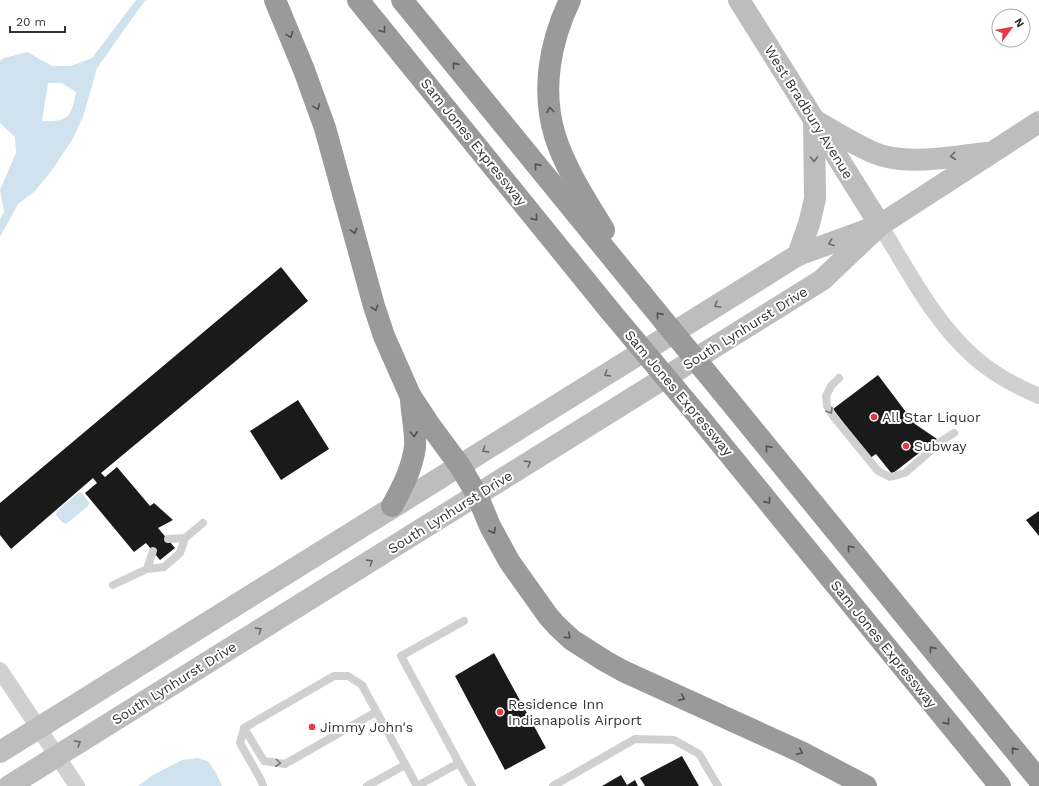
<svg xmlns="http://www.w3.org/2000/svg" width="1039" height="786" viewBox="0 0 1039 786" font-family="'Work Sans',sans-serif">
	<style>
		.water { fill: #cfe2ee; fill-rule: evenodd }
		.building { fill: #1a1a1a }
		.lines { fill: none; stroke-linecap: round; stroke-linejoin: round }
		.lane { stroke: #d0d0d0; stroke-width: 8 }
		.street { stroke: #d0d0d0; stroke-width: 16 }
		.secondary { stroke: #bdbdbd; stroke-width: 22 }
		.highway { stroke: #9a9a9a; stroke-width: 22 }
		.highway-bridge { stroke: #9a9a9a; stroke-width: 22 }
		.oneway { stroke: #525252 }
		.oneway2 { stroke: #6a6a6a }
		.oneway3 { stroke: #7a7a7a }
		.poi-dot { fill: #e63946; stroke: #fff; stroke-width: 1.5 }
		.labels { text-anchor: middle; dominant-baseline: central; stroke-width: 4; stroke-linejoin: round; paint-order: stroke }
		.street-label { font-size: 14px; fill: #333; stroke: #fff }
		.poi-label { font-size: 14px; fill: #333; stroke: #fff; text-anchor: start }
	</style>
	<rect width="100%" height="100%" fill="#fff"/>
	<g class="water">
		<path d="M136 0H147L144 2 97 68 83 117 72 140 52 170 35 191 18 204 0 237V219L4 212 0 190 16 153 15 137 0 123V61L4 58 27 52 52 66H71L92 58ZM48 83H62L76 92C71 117 69 122 42 121Z"/>
		<path d="M81 492 89 502 88 506 66 524 62 522 56 515 57 511 78 493Z"/>
		<path d="M198 758 209 762 217 775 222 786H138L153 775 182 760Z"/>
	</g>
	<g class="building">
		<path d="M281 267 308 301 101 473 105 477 117 467 150 506 154 503 173 520 158 528 175 548 160 560 146 543 134 552 85 493 97 483 93 478 11 549 0 535V503Z"/>
		<path d="M878 375 915 424 937 439 892 474 876 454 870 458 833 409Z"/>
		<path d="M298 400 329 449 281 480 250 431Z"/>
		<path d="M1039 511V536L1026 520Z"/>
		<path d="M494 653 546 748 505 770 455 676Z"/>
		<path d="M682 756 699 786H645L640 778Z"/>
		<path d="M621 775 627 785 635 780 638 786H602Z"/>
	</g>
	<g class="lines">
		<g class="lane">
			<path d="M839 378 831 386 826 396 827 406 833 416 878 471 890 477 905 473 943 440 954 433"/>
			<path d="M168 539 185 538 203 523"/>
			<path d="M147 569 164 567 180 553 185 538"/>
			<path d="M113 585 147 569 153 551"/>
			<path d="M244 728 264 761 285 764 376 712"/>
			<path d="M459 763 401 656 464 621"/>
			<path d="M263 786 261 780 240 743 244 728 334 676H348L362 685 417 786"/>
			<path d="M367 786 405 765"/>
			<path d="M417 786 459 763 472 786"/>
			<path d="M553 786 635 739 674 740 699 754 718 786"/>
		</g>
		<g class="street">
			<path d="M880 225C907 269 934 322 974 357 993 374 1015 386 1039 396"/>
			<path d="M0 670 77 786"/>
		</g>
		<g class="secondary">
			<path d="M739 0 880 225"/>
			<path d="M798 255 809 224 815 199 814 120C833 131 852 143 872 152 905 167 953 156 987 153"/>
			<path d="M0 752 798 255 872 228"/>
			<path d="M9 786 822 280 880 225 1039 122"/>
		</g>
		<g class="highway">
			<path d="M275 0 304 70 325 128 374 306 384 336 410 395 429 424 460 466 477 495 490 526 509 561 548 616 557 626 572 640 605 661 623 671 801 752 866 786"/>
			<path d="M358 0 611 312"/>
			<path d="M402 0 641 293"/>
			<path d="M570 0C550 42 541 90 555 136 566 170 586 200 604 230"/>
			<path d="M728 399 1039 780"/>
			<path d="M699 417 1000 786"/>
			<path d="M392 506C402 488 412 469 415 447 416 432 412 416 411 400"/>
		</g>
		<g class="highway-bridge">
			<path d="M641 293 728 399"/>
			<path d="M611 312 699 417"/>
		</g>
	</g>
	<defs><path id="oneway-chevron" d="M-2-3.5L2.5 0L-2 3.5" fill="none" stroke-width="1.6" stroke-linecap="round" stroke-linejoin="round"/></defs>
	<g class="oneway">
		<use href="#oneway-chevron" transform="translate(383 30) rotate(51)"/>
		<use href="#oneway-chevron" transform="translate(290 35) rotate(68)"/>
		<use href="#oneway-chevron" transform="translate(455 65) rotate(-129)"/>
		<use href="#oneway-chevron" transform="translate(317 107) rotate(70)"/>
		<use href="#oneway-chevron" transform="translate(550 110) rotate(-97)"/>
		<use href="#oneway-chevron" transform="translate(537 166) rotate(-129)"/>
		<use href="#oneway-chevron" transform="translate(535 218) rotate(51)"/>
		<use href="#oneway-chevron" transform="translate(354 231) rotate(75)"/>
		<use href="#oneway-chevron" transform="translate(375 308) rotate(73)"/>
		<use href="#oneway-chevron" transform="translate(659 315) rotate(-129)"/>
		<use href="#oneway-chevron" transform="translate(414 434) rotate(87)"/>
		<use href="#oneway-chevron" transform="translate(768 448) rotate(-129)"/>
		<use href="#oneway-chevron" transform="translate(768 501) rotate(51)"/>
		<use href="#oneway-chevron" transform="translate(493 531) rotate(63)"/>
		<use href="#oneway-chevron" transform="translate(850 548) rotate(-129)"/>
		<use href="#oneway-chevron" transform="translate(568 636) rotate(41)"/>
		<use href="#oneway-chevron" transform="translate(932 649) rotate(-129)"/>
		<use href="#oneway-chevron" transform="translate(682 698) rotate(25)"/>
		<use href="#oneway-chevron" transform="translate(947 722) rotate(51)"/>
		<use href="#oneway-chevron" transform="translate(1014 750) rotate(-129)"/>
		<use href="#oneway-chevron" transform="translate(800 752) rotate(25)"/>
	</g>
	<g class="oneway2">
		<use href="#oneway-chevron" transform="translate(953 156) rotate(174)"/>
		<use href="#oneway-chevron" transform="translate(814 159) rotate(89)"/>
		<use href="#oneway-chevron" transform="translate(831 243) rotate(160)"/>
		<use href="#oneway-chevron" transform="translate(717 305) rotate(149)"/>
		<use href="#oneway-chevron" transform="translate(607 374) rotate(148)"/>
		<use href="#oneway-chevron" transform="translate(485 450) rotate(148)"/>
		<use href="#oneway-chevron" transform="translate(528 463) rotate(-32)"/>
		<use href="#oneway-chevron" transform="translate(370 562) rotate(-32)"/>
		<use href="#oneway-chevron" transform="translate(259 630) rotate(-32)"/>
		<use href="#oneway-chevron" transform="translate(78 743) rotate(-32)"/>
	</g>
	<g class="oneway3">
		<use href="#oneway-chevron" transform="translate(830 411) rotate(58)"/>
		<use href="#oneway-chevron" transform="translate(278 763) rotate(6)"/>
	</g>
	<g class="poi-dot">
		<circle cx="874" cy="417" r="4"/>
		<circle cx="906" cy="446" r="4"/>
		<circle cx="500" cy="712" r="4"/>
		<circle cx="312" cy="727" r="4"/>
	</g>
	<g class="labels">
		<g class="street-label">
			<text transform="translate(809 112) rotate(58)">West Bradbury Avenue</text>
			<text transform="translate(474 142) rotate(51)">Sam Jones Expressway</text>
			<text transform="translate(745 328) rotate(-32)">South Lynhurst Drive</text>
			<text transform="translate(679 393) rotate(50)">Sam Jones Expressway</text>
			<text transform="translate(450 512) rotate(-32)">South Lynhurst Drive</text>
			<text transform="translate(884 644) rotate(51)">Sam Jones Expressway</text>
			<text transform="translate(174 683) rotate(-32)">South Lynhurst Drive</text>
		</g>
		<g class="poi-label">
			<text x="882" y="417">All Star Liquor</text>
			<text x="914" y="446">Subway</text>
			<text x="508" y="704">Residence Inn<tspan x="508" dy="16">Indianapolis Airport</tspan></text>
			<text x="320" y="727">Jimmy John's</text>
		</g>
	</g>
	<g transform="translate(1011 28) rotate(58)"><circle r="19" fill="#ffffff" stroke="#adadad"/>
	<path d="M0-3L7 15L0 10L-7 15Z" fill="#e63946"/>
	<text y="-6" font-size="11" font-weight="bold" text-anchor="middle" fill="#333333">N</text>
	</g>
	<path d="M10 26v6h55v-6" fill="none" stroke="#333333" stroke-width="2"/>
	<text x="16" y="26" font-size="12" fill="#333333" stroke="#ffffff" stroke-width="3" paint-order="stroke">20 m</text>
</svg>
